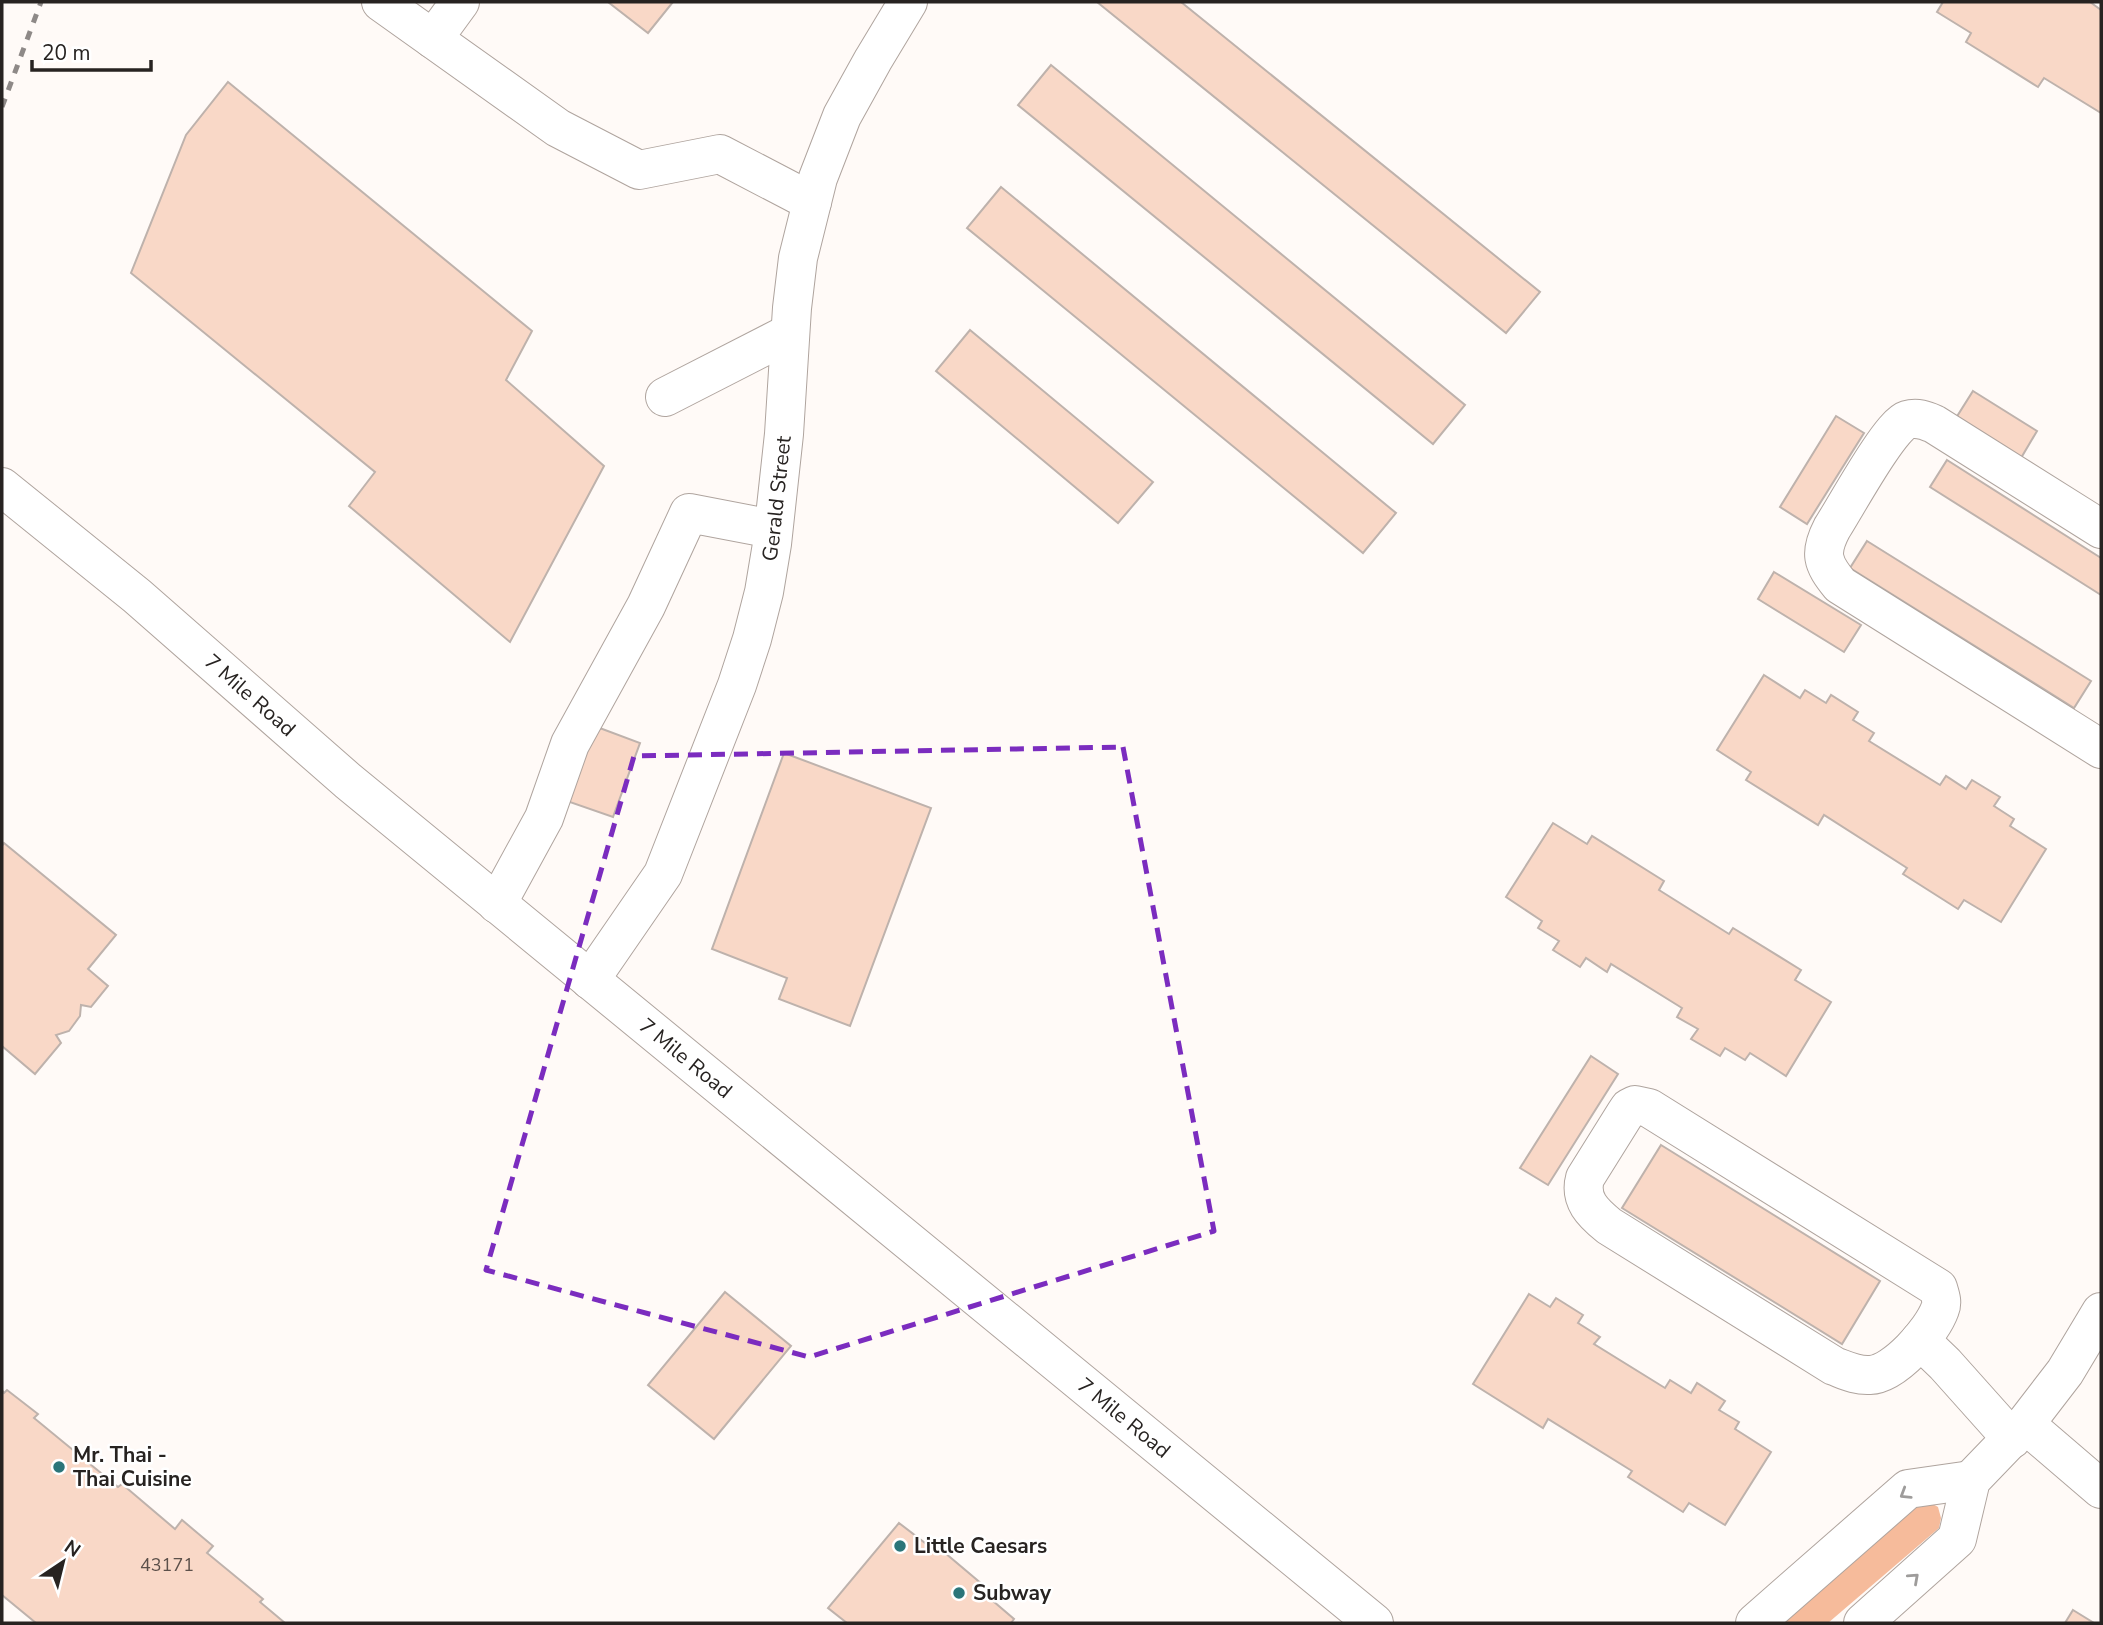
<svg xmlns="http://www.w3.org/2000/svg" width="2103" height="1625" viewBox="0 0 2103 1625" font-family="'Nunito Sans',sans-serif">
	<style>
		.green { fill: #f6bb9b }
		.building { fill: #f9d8c7; stroke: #beb2ac; stroke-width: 2 }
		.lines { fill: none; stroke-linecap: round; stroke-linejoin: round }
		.minor-casing { stroke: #afa49e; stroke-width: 40 }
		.minor { stroke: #fff; stroke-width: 38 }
		.rail { stroke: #8e8987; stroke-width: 5; stroke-dasharray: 9 9; stroke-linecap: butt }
		.oneway { stroke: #9e9c9b }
		.marked { fill: none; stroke: #7b2cbf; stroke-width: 5; stroke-dasharray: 14 9; stroke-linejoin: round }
		.poi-dot { fill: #2b7579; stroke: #fff; stroke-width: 2.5 }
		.labels { text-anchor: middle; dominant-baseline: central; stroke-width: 5; stroke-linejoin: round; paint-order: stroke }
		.number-label { font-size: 18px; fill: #5c504a }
		.street-label { font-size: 21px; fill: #272321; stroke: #fff }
		.poi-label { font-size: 21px; font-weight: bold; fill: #272321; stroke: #fff; text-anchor: start }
	</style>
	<rect width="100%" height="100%" fill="#fffaf7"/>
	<path class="green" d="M1929 1502 1938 1507 1941 1518 1939 1528 1828 1623H1778L1918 1503Z"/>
	<g class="building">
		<path d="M608 2H673L648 33Z"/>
		<path d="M1097 2H1181L1540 292 1506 333Z"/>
		<path d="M1943 2H2090L2101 10V113L2044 78 2038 87 1966 42 1971 33 1937 12Z"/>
		<path d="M1051 65 1465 405 1433 444 1018 105Z"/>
		<path d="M228 82 532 331 506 380 604 466 510 642 349 506 375 472 131 273 186 135Z"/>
		<path d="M1001 187 1396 513 1363 553 967 228Z"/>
		<path d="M970 330 1153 482 1118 523 936 371Z"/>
		<path d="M1973 391 2037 431 2021 458 1956 418Z"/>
		<path d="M1836 416 1864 433 1807 524 1780 507Z"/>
		<path d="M1947 460 2101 558V595L1930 487Z"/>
		<path d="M1867 541 2091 681 2074 708 1850 568Z"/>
		<path d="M1774 572 1861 625 1844 652 1758 599Z"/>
		<path d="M1764 675 1800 698 1805 690 1826 703 1831 695 1858 712 1853 720 1874 733 1869 741 1940 785 1946 776 1966 789 1972 780 2000 797 1994 806 2014 819 2010 826 2046 849 2001 922 1964 900 1958 909 1903 874 1907 868 1824 815 1818 825 1746 780 1751 772 1717 750Z"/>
		<path d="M589 724 640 743 613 817 561 799Z"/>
		<path d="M784 753 931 808 850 1026 779 999 787 978 712 949Z"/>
		<path d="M1553 823 1587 844 1592 836 1664 881 1659 890 1729 934 1733 928 1801 970 1795 980 1831 1002 1786 1076 1750 1053 1745 1060 1725 1048 1720 1056 1691 1039 1698 1029 1677 1017 1682 1008 1611 964 1607 972 1586 958 1580 967 1553 950 1559 941 1538 928 1542 921 1506 897Z"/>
		<path d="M4 843 116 935 88 969 108 986 91 1007 81 1005 80 1016 69 1031 56 1035 61 1043 35 1074 2 1046V846Z"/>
		<path d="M1591 1056 1618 1074 1548 1185 1520 1168Z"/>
		<path d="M1661 1145 1880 1281 1842 1344 1622 1208Z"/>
		<path d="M725 1292 791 1346 714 1439 648 1385Z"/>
		<path d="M1529 1294 1550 1307 1556 1298 1583 1315 1578 1323 1600 1337 1594 1344 1665 1388 1670 1380 1691 1393 1697 1383 1725 1401 1719 1410 1739 1422 1735 1429 1771 1452 1725 1525 1689 1503 1683 1512 1628 1477 1632 1471 1548 1419 1543 1428 1473 1384Z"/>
		<path d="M2 1390 4 1393 7 1390 38 1414 34 1418 118 1487 122 1484 175 1529 182 1520 213 1546 207 1553 263 1599 260 1602 285 1623H36L2 1595Z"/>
		<path d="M899 1523 929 1546 932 1542 989 1590 986 1595 1014 1619 1011 1623H847L828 1608Z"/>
		<path d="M2073 1610 2094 1623H2065Z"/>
	</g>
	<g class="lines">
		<g class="minor-casing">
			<g id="minor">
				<path d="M381 2 558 128 639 170 720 154 812 202"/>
				<path d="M433 39 460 2"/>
				<path d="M665 397 790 333"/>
				<path id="s1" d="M2 487 137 596 348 781 1374 1623"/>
				<path d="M2101 529 1934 424C1925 420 1917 417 1907 420 1890 425 1845 508 1832 528 1819 553 1822 563 1840 585L2101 749"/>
				<path d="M497 904 544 818 570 744 646 606 689 513 773 529"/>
				<path id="s2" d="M590 980 663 874 737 685 752 639 764 592 772 544 784 434 792 308 798 258 818 178 842 116 873 60 908 2"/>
				<path d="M1635 1105 1649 1108 1938 1288C1940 1295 1943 1302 1940 1309 1932 1331 1895 1374 1870 1375 1857 1376 1845 1370 1834 1366L1609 1226C1593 1213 1579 1200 1585 1178L1625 1114 1629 1108Z"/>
				<path d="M1920 1340 1945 1364 2012 1439"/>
				<path d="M2025 1424 2101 1489"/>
				<path d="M1755 1623 1908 1489 1971 1480"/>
				<path d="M1863 1623 1957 1539 1971 1480 2025 1424 2065 1372 2101 1312"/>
			</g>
		</g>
		<use href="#minor" class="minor"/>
		<path class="rail" d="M2 107 41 2"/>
	</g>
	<defs><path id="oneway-chevron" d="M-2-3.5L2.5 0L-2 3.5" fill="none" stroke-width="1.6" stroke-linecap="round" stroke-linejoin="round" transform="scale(1.75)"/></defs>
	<g class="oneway">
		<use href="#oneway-chevron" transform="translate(1905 1494) rotate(148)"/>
		<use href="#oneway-chevron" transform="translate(1914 1578) rotate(-42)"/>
	</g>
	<path class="marked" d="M1123 747 1214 1231 809 1357 486 1270 634 756Z"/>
	<g class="poi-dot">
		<circle cx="59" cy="1467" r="7"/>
		<circle cx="900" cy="1546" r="7"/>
		<circle cx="959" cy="1593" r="7"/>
	</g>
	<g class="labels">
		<g class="number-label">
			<text x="167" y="1565">43171</text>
		</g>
		<g class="street-label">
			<text stroke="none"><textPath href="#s2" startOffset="523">Gerald Street</textPath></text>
			<text stroke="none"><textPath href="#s1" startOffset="324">7 Mile Road</textPath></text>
			<text stroke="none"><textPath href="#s1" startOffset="891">7 Mile Road</textPath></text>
			<text stroke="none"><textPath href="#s1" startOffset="1458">7 Mile Road</textPath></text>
		</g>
		<g class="poi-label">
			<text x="73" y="1455">Mr. Thai -<tspan x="73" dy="24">Thai Cuisine</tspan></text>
			<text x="914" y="1546">Little Caesars</text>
			<text x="973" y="1593">Subway</text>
		</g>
	</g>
	<rect width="2103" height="1625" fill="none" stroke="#272321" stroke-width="7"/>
	<g transform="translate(63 1562) rotate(35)" stroke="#ffffff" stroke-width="5" paint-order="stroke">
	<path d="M0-5L12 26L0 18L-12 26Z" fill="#272321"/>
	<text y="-10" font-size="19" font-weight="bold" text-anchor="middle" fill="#272321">N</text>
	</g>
	<path d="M32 60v10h119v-10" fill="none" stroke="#272321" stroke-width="3.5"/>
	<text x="42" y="60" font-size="21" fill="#272321" stroke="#ffffff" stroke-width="5" paint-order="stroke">20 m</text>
</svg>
